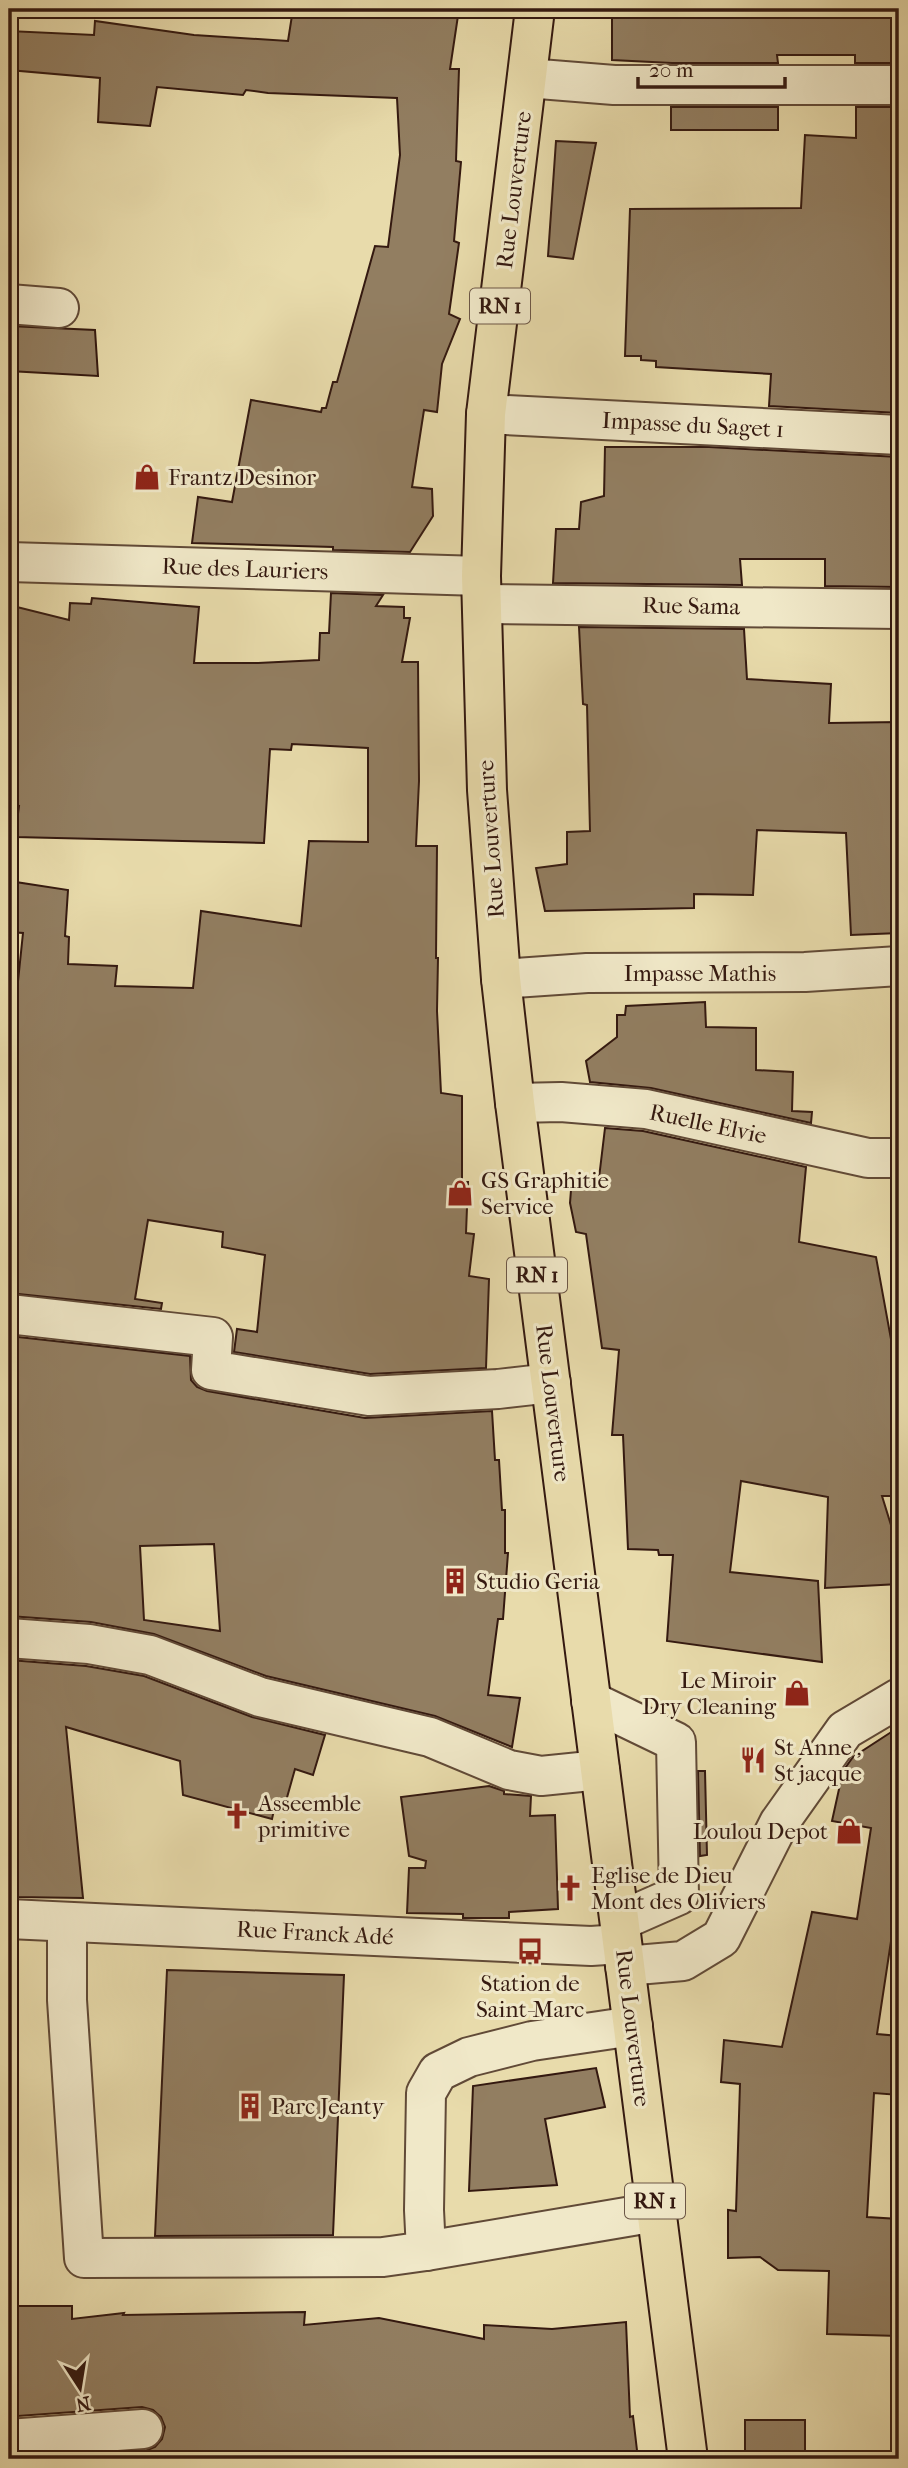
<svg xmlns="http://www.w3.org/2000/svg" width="908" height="2468" viewBox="0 0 908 2468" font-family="'IM FELL French Canon',serif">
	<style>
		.building { fill: #927e61; stroke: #341910; stroke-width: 2; fill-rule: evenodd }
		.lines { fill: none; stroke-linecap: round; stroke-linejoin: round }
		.minor-casing { stroke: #614a37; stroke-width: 42 }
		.major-casing { stroke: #341910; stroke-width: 42 }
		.minor { stroke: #f0e8c8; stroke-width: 38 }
		.major { stroke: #e8dbab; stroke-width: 38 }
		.labels { text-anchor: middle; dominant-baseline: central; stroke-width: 6; stroke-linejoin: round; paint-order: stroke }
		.shield { fill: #f0e8c8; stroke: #6c5747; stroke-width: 2 }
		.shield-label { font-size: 21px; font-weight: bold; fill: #341910 }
		.street-label { font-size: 23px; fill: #341910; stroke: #f0e8c8 }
		.poi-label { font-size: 23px; fill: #341910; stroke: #f0e8c8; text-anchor: start }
	</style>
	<rect width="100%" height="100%" fill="#e8dbab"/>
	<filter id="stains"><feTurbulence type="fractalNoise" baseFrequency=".00286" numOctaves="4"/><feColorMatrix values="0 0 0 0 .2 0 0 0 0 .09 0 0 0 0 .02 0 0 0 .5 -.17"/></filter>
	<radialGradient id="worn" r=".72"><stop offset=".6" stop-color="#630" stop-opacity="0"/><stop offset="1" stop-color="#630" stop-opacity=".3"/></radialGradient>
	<g class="building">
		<path d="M293 9H459L450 69H459L456 161 461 162 454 241 459 243 449 314 460 319 442 364 437 412 424 410 412 487 432 489 433 516 410 552 333 550V547L192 543 198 497 232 502 251 400 321 412 322 408H326L333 382H337L375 246 388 247 400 155 397 98 268 93 246 90 243 95 157 87 150 126 98 122 100 78 9 70V31L94 35 95 21 194 35 288 41Z"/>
		<path d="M612 9H899V63H855V55H777L778 63H672L612 60Z"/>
		<rect x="671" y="107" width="107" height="23"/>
		<path d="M856 107H899V413L769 406 771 374 656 367V361L641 360V356H625L630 209 801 208 805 135 856 138Z"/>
		<path d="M556 141 596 143 573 259 548 256Z"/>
		<path d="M9 326 95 330 98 376 9 371Z"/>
		<path d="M605 447H709L899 457V587L825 586V559H740L742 585 553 583 556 529H579L581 502 604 496Z"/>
		<path d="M331 593 383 595 376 606 404 607V618H410L402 662H418L419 781 416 846H437L436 958H438L437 1011 441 1093 462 1096V1182H468L466 1233 474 1234 469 1276 489 1279 486 1368 370 1374 234 1352 237 1329 257 1332 265 1255 222 1247 223 1232 148 1220 135 1299 162 1303 161 1309 9 1293V1068L23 933 9 932V881L68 890 65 936 69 937 68 964 117 966 115 986 193 988 201 911 301 926 309 841 368 842V748L292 744 291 750 270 749 264 843 15 837 19 806 9 805V605L69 620 70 603 91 604 92 598 199 607 194 663H258L319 660 320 633H329Z"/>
		<path d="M579 627 744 629 747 679 831 684 829 723 899 722V762H893L899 933 851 935 846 833 757 830 753 895 694 894V908L545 911 536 868 567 864V832L590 831 587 705 583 704Z"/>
		<path d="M705 1002 706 1027 756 1028V1070L793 1072 792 1111 812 1112 811 1123 651 1088 590 1082 586 1061 617 1037V1015H625L626 1006Z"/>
		<path d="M605 1128 643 1131 806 1167 799 1242 876 1257 899 1383V1496H882L899 1551V1584L825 1588 828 1497 741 1481 730 1572 818 1581 822 1662 667 1641 673 1555H659L658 1550 628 1549 623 1435H612L619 1350 602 1348 586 1234 576 1232 570 1203 572 1177 599 1178Z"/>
		<path d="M9 1336 190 1356 191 1380 197 1387 207 1391 365 1418 492 1411 495 1460H499L502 1510H505V1553H508L503 1619H498L488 1695 520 1698 512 1747 435 1716 266 1676 154 1634 91 1622 9 1616ZM214 1544 220 1631 144 1620 140 1546Z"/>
		<path d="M9 1660 86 1666 144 1676 252 1717 325 1735 313 1775 295 1769 286 1801H276L272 1819 183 1795 180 1761 66 1727 83 1898 15 1897 9 1839Z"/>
		<path d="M899 1727V1929L893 1928 877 2034 899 2036V2095L874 2093 867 2217 899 2219V2336L827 2334 829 2271 778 2270 760 2257 728 2258V2210L736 2211 740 2084 721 2082 724 2040 782 2047 812 1912 857 1919 871 1828 832 1821 843 1771 853 1757Z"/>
		<path d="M698 1771H705L707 1855 700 1856Z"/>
		<path d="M489 1786 504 1791V1794L531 1796 530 1816 555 1815 558 1909 509 1912V1918H463V1914L407 1913 409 1868H425L426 1861 409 1856 401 1797Z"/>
		<path d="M167 1970 344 1975 333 2235 155 2236Z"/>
		<path d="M596 2068 605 2107 545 2119 557 2185 469 2191 473 2086Z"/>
		<path d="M15 2306H72V2319L124 2313 123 2315 305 2312 304 2325 379 2318 484 2339V2325L552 2329 626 2322 630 2417 633 2416 638 2459H32L145 2451 155 2447 162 2439 165 2427 161 2417 153 2410 142 2407 18 2416V2410L9 2409Z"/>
		<rect x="745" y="2420" width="60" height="39"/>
	</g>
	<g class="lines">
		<g class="minor-casing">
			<g id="minor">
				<path d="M527 78 614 85H899"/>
				<path d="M9 304 59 308"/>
				<path d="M486 414 899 435"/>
				<path d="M9 562 481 576"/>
				<path d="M482 604 899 609"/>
				<path d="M501 979 587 973 805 972 899 966"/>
				<path d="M515 1103 561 1102 646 1109 868 1158H899"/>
				<path d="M9 1314 213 1337 211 1370 369 1396 498 1389 551 1383"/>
				<path d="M9 1638 89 1644 150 1655 260 1697 430 1737 509 1770 541 1776 600 1770"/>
				<path d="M591 1701 676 1742 679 1895 620 1921"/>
				<path d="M9 1919 591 1946 621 1944"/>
				<path d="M67 1922V2000L84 2258 383 2257 426 2251 424 2210 426 2093 438 2072 469 2057 532 2041 633 2026"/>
				<path d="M625 1966 683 1961 721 1938 779 1823 845 1730 899 1698"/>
				<path d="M426 2251 656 2212"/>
				<path d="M9 2439 143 2429"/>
			</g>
		</g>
		<g class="major-casing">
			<path id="major" d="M535 9 486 414 481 576 487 790 501 979 515 1103 688 2459"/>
		</g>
		<use href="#minor" class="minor"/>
		<use href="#major" class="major"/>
	</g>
	<defs>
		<g id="shop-bare" transform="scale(2.1)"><path d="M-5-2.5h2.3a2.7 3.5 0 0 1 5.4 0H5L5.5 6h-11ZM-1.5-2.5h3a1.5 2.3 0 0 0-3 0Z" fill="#8f2418" stroke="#f0e8c8" stroke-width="2.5" paint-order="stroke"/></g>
		<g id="building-bare" transform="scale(2.1)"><path d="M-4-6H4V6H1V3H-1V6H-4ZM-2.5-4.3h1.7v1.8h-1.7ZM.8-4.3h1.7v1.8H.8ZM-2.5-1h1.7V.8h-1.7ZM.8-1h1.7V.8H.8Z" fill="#8f2418" stroke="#f0e8c8" stroke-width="2.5" paint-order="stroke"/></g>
		<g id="restaurant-bare" transform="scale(2.1)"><path d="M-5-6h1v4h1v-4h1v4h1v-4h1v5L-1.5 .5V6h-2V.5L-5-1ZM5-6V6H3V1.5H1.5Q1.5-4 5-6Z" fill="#8f2418" stroke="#f0e8c8" stroke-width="2.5" paint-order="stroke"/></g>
		<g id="church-bare" transform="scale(2.1)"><path d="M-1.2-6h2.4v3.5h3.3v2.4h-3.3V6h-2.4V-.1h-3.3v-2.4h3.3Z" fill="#8f2418" stroke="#f0e8c8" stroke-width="2.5" paint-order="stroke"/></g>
		<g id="bus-bare" transform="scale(2.1)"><path d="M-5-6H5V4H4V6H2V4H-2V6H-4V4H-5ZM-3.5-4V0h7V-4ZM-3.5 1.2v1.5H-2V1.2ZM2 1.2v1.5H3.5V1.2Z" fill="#8f2418" stroke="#f0e8c8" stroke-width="2.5" paint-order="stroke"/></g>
	</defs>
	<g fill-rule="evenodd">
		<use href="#shop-bare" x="147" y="477"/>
		<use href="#shop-bare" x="460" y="1193"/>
		<use href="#building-bare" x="455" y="1581"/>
		<use href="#shop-bare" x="797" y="1693"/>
		<use href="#restaurant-bare" x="753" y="1760"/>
		<use href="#church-bare" x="237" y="1816"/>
		<use href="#shop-bare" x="849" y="1831"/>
		<use href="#church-bare" x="570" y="1888"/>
		<use href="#bus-bare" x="530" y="1951"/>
		<use href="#building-bare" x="250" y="2106"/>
	</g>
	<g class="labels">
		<g class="shield">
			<rect x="470" y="288.5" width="60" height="35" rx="5"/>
			<rect x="507" y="1257.5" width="60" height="35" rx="5"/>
			<rect x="625" y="2183.5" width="60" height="35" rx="5"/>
		</g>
		<g class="shield-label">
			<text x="500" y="306">RN 1</text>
			<text x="537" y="1275">RN 1</text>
			<text x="655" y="2201">RN 1</text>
		</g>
		<g class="street-label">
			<text transform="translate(514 190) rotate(-83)">Rue Louverture</text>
			<text transform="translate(693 425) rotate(3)">Impasse du Saget 1</text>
			<text transform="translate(245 569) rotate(2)">Rue des Lauriers</text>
			<text transform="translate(691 606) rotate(1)">Rue Sama</text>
			<text transform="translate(491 839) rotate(-94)">Rue Louverture</text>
			<text x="700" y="973">Impasse Mathis</text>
			<text transform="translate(708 1124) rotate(12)">Ruelle Elvie</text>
			<text transform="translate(553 1403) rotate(83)">Rue Louverture</text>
			<text transform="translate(315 1933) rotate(3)">Rue Franck Adé</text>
			<text transform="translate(633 2028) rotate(83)">Rue Louverture</text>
		</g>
		<g class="poi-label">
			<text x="168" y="477">Frantz Desinor</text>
			<text x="481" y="1180">GS Graphitie<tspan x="481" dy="26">Service</tspan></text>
			<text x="476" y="1581">Studio Geria</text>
			<text x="776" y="1680" text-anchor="end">Le Miroir<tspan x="776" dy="26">Dry Cleaning</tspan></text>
			<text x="774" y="1747">St Anne ,<tspan x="774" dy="26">St jacque</tspan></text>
			<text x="258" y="1803">Asseemble<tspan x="258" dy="26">primitive</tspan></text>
			<text x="828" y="1831" text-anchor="end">Loulou Depot</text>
			<text x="591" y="1875">Eglise de Dieu<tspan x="591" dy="26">Mont des Oliviers</tspan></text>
			<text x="530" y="1983" text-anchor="middle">Station de<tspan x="530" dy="26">Saint-Marc</tspan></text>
			<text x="271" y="2106">Parc Jeanty</text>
		</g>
	</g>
	<rect width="908" height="2468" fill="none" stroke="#e8dbab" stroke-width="35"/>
	<rect x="10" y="10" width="887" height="2447" fill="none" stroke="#341910" stroke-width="3.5"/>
	<rect x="18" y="18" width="873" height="2433" fill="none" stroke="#341910" stroke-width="2"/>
	<g transform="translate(80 2388) rotate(168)" stroke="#f0e8c8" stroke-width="5" paint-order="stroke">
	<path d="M0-5L12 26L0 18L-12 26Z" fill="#341910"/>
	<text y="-10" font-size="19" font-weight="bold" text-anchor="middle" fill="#341910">N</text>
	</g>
	<path d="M638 77v10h147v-10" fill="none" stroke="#341910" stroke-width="3.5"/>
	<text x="649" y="77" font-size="21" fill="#341910" stroke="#f0e8c8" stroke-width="5" paint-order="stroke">20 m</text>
	<rect width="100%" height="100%" filter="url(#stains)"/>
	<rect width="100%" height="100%" fill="url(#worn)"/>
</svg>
